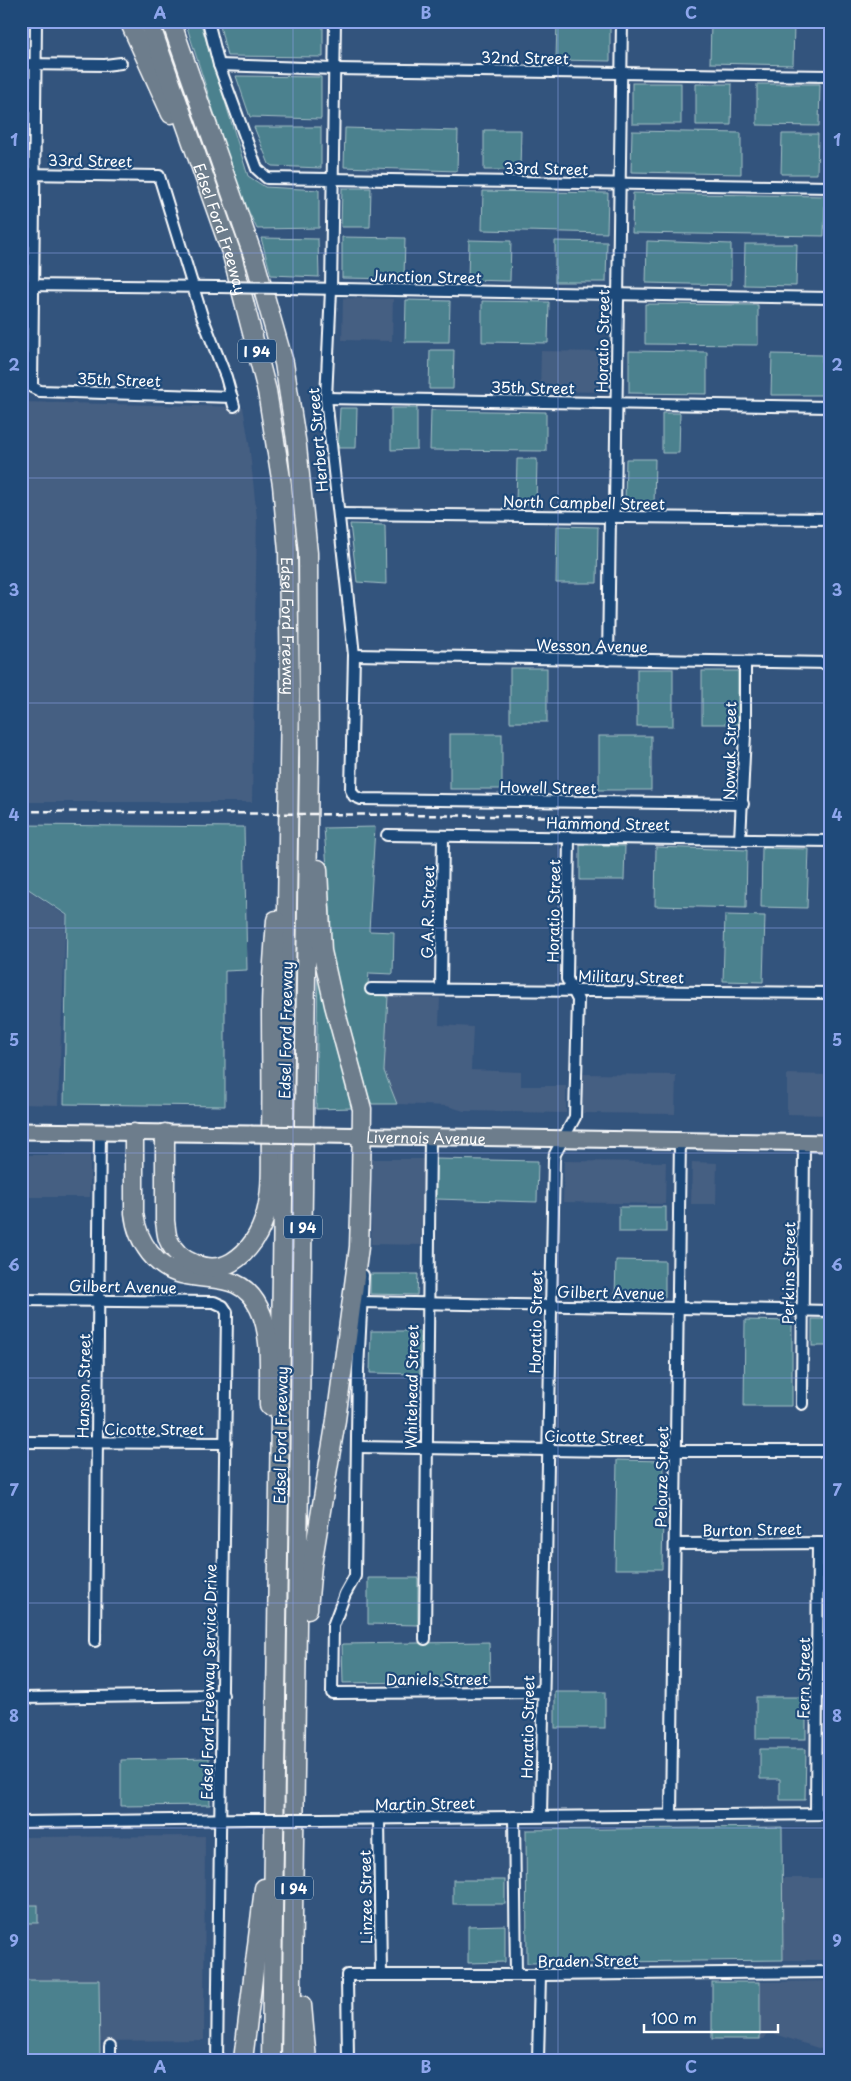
<svg xmlns="http://www.w3.org/2000/svg" width="851" height="2081" viewBox="0 0 851 2081" font-family="'Playpen Sans',sans-serif">
	<style>
		.built { fill: #455e82 }
		.green { fill: #4b818e; stroke: #a5c0c6 }
		.lines { fill: none; stroke-linecap: round; stroke-linejoin: round }
		.minor-casing { stroke: #fff; stroke-width: 14 }
		.primary-casing { stroke: #fff; stroke-width: 19 }
		.motorway-casing { stroke: #fff; stroke-width: 21 }
		.minor { stroke: #1f4a7a; stroke-width: 10 }
		.primary { stroke: #6d7d8c; stroke-width: 15 }
		.motorway { stroke: #6d7d8c; stroke-width: 18 }
		.rail { stroke: #fff; stroke-width: 2.5; stroke-dasharray: 8 4; stroke-linecap: butt }
		.minor-bridge-casing { stroke: #fff; stroke-width: 14; stroke-linecap: butt }
		.primary-bridge-casing { stroke: #fff; stroke-width: 19; stroke-linecap: butt }
		.minor-bridge { stroke: #1f4a7a; stroke-width: 10 }
		.primary-bridge { stroke: #6d7d8c; stroke-width: 15 }
		.grid { fill: none; stroke: #8ea6ec; stroke-width: 1; stroke-opacity: 0.55 }
		.labels { text-anchor: middle; dominant-baseline: central; stroke-width: 4.5; stroke-linejoin: round; paint-order: stroke }
		.shield { fill: #1f4a7a; stroke: #bcc9d7; stroke-width: 1 }
		.shield-label { font-size: 14px; font-weight: bold; fill: #fff }
		.street-label { font-size: 15px; fill: #fff; stroke: #1f4a7a }
		.neatline { fill: none; stroke: #8ea6ec; stroke-width: 2 }
		.grid-label { font-size: 16px; text-anchor: middle; font-weight: bold; fill: #8ea6ec }
	</style>
	<rect width="100%" height="100%" fill="#33547d"/>
	<filter id="ink" filterUnits="userSpaceOnUse"><feTurbulence type="fractalNoise" baseFrequency=".02" numOctaves="2"/><feDisplacementMap in="SourceGraphic" scale="10" xChannelSelector="R" yChannelSelector="G"/><feConvolveMatrix kernelMatrix="1 2 1 2 8 2 1 2 1" color-interpolation-filters="sRGB"/></filter>
	<g filter="url(#ink)">
		<g class="built">
			<path d="M343 298 393 299 392 341 342 340Z"/>
			<path d="M541 351 605 352V392L540 391Z"/>
			<path d="M21 402 243 407 249 443 257 518 252 802H21Z"/>
			<path d="M21 885 66 916 58 1105 21 1104Z"/>
			<path d="M388 996 440 998 439 1025 473 1027 471 1070 521 1072V1086H566V1113L464 1111 447 1106 397 1104 384 1071Z"/>
			<path d="M583 1074 676 1075 675 1114 583 1113Z"/>
			<path d="M787 1074 830 1075V1115L787 1114Z"/>
			<rect x="21" y="1155" width="69" height="42"/>
			<path d="M372 1159H425L423 1245 371 1244Z"/>
			<path d="M564 1161 666 1162 665 1204 563 1202Z"/>
			<path d="M692 1162 717 1163 716 1204H691Z"/>
			<path d="M205 1836 204 2040 100 2041 99 1980H21V1837Z"/>
			<rect x="783" y="1878" width="47" height="82"/>
			<path d="M830 1981V2052L769 2032 764 2039H760V1982Z"/>
		</g>
		<g class="green">
			<path d="M185 21H200L248 176 265 187 319 190V228L257 229 239 191Z"/>
			<path d="M219 21H323V57L227 56Z"/>
			<path d="M557 21H610V61L556 60Z"/>
			<path d="M711 23 794 24 793 65 710 63Z"/>
			<path d="M236 76 321 77V119L250 117Z"/>
			<rect x="632" y="83" width="49" height="41"/>
			<path d="M696 84H732L731 125H696Z"/>
			<path d="M757 84H820L819 126 757 125Z"/>
			<path d="M254 127H321V168L272 166 269 164Z"/>
			<path d="M345 128 458 131 457 171 344 167Z"/>
			<path d="M484 130H521L520 170H484Z"/>
			<path d="M632 131 741 133V174L631 172Z"/>
			<path d="M782 134H818L817 174H781Z"/>
			<path d="M342 188H371L370 227H341Z"/>
			<path d="M483 191 608 193 607 233 482 230Z"/>
			<path d="M633 193 825 196 824 236 632 233Z"/>
			<path d="M342 237 405 238 404 279 342 278Z"/>
			<path d="M261 238 318 239 319 277 271 275Z"/>
			<path d="M469 240 511 241 510 281 468 280Z"/>
			<path d="M555 241 607 242 606 282H555Z"/>
			<path d="M647 241 731 244V285L646 283Z"/>
			<path d="M745 244H797L796 286 744 285Z"/>
			<path d="M406 300 450 301 449 342H405Z"/>
			<path d="M482 301 549 302 548 343 482 342Z"/>
			<path d="M645 304 758 305V345L645 344Z"/>
			<path d="M430 350H454L453 389H429Z"/>
			<path d="M629 351 707 352V394L629 393Z"/>
			<path d="M772 354 822 355V395H771Z"/>
			<path d="M340 408H357L356 448H338Z"/>
			<path d="M391 408H417V449L391 450Z"/>
			<path d="M431 410 546 412V451L430 450Z"/>
			<path d="M662 413H680L679 453H662Z"/>
			<path d="M517 459H537L536 504H516Z"/>
			<path d="M626 459H655L654 506 625 505Z"/>
			<path d="M350 524 385 525 386 584 357 582Z"/>
			<path d="M557 526 598 527 597 583H556Z"/>
			<rect x="510" y="668" width="37" height="54"/>
			<rect x="637" y="669" width="36" height="57"/>
			<rect x="702" y="671" width="36" height="53"/>
			<rect x="450" y="734" width="52" height="55"/>
			<rect x="599" y="736" width="52" height="54"/>
			<path d="M21 825 244 827 247 970 225 971V1106L64 1104 67 915 21 884Z"/>
			<path d="M375 827 369 931 394 932 393 974 369 973 367 994 388 996 384 1071 397 1104H372L369 1098 330 957 327 921 331 922 324 828Z"/>
			<path d="M580 845 625 846 624 880H580Z"/>
			<path d="M656 847 747 850 746 908 655 906Z"/>
			<path d="M762 848 809 849 807 908 761 907Z"/>
			<path d="M725 915 765 916 763 982 723 981Z"/>
			<path d="M318 966 351 1091 352 1108 316 1109Z"/>
			<path d="M436 1159 538 1161 537 1202 435 1199Z"/>
			<rect x="619" y="1207" width="47" height="25"/>
			<path d="M616 1260 665 1261V1297H615Z"/>
			<path d="M370 1274H418L417 1295 370 1294Z"/>
			<rect x="812" y="1319" width="18" height="27"/>
			<path d="M745 1320 792 1321V1406H744Z"/>
			<path d="M371 1331H420V1374L370 1373Z"/>
			<path d="M617 1460 664 1461 662 1569H615Z"/>
			<path d="M368 1578H418V1625L368 1624Z"/>
			<path d="M489 1642 490 1681 343 1683 342 1644Z"/>
			<rect x="555" y="1692" width="50" height="36"/>
			<rect x="756" y="1697" width="50" height="42"/>
			<path d="M760 1749H806L805 1800H780V1779H760Z"/>
			<path d="M209 1758 210 1805 121 1806V1760Z"/>
			<path d="M782 1827 783 1960 527 1963 526 1830Z"/>
			<rect x="453" y="1880" width="52" height="24"/>
			<rect x="21" y="1905" width="17" height="18"/>
			<path d="M505 1925V1962L468 1963V1926Z"/>
			<path d="M21 1980H99L100 2060H21Z"/>
			<rect x="712" y="1982" width="48" height="57"/>
		</g>
		<g class="lines">
			<g class="minor-casing">
				<g id="minor">
					<path d="M36 21 32 387 40 391 232 397"/>
					<path d="M208 21 219 65 257 169 267 178 830 187"/>
					<path d="M335 21 331 290 326 398 354 655 351 790 354 796 361 799 743 804"/>
					<path d="M21 64 105 65 121 63"/>
					<path d="M219 65 334 69 830 76"/>
					<path d="M21 174 159 176 202 316 226 377 234 406"/>
					<path d="M21 285 217 287"/>
					<path d="M287 288 830 298"/>
					<path d="M326 398 830 407"/>
					<path d="M339 514 830 519"/>
					<path d="M354 655 830 663"/>
					<path d="M608 660 610 517 615 507 622 21"/>
					<path d="M387 835 830 841"/>
					<path d="M740 840 745 734V662"/>
					<path d="M371 989 830 993"/>
					<path d="M441 989 443 836"/>
					<path d="M363 1275 358 1369 355 1576 345 1594 333 1626 332 1693 542 1692"/>
					<path d="M21 1300 214 1302 223 1306 227 1312 217 2060"/>
					<path d="M362 1302 830 1311"/>
					<path d="M802 1404 804 1143"/>
					<path d="M21 1442 226 1443"/>
					<path d="M357 1447 611 1451H830"/>
					<path d="M675 1544 830 1543"/>
					<path d="M425 1639 430 1136"/>
					<path d="M95 1641 100 1132"/>
					<path d="M21 1698 223 1695"/>
					<path d="M816 1814 818 1543"/>
					<path d="M671 1815 680 1139"/>
					<path d="M541 1816 554 1160 555 1154 575 1117 578 1000 567 979 569 837"/>
					<path d="M514 1817 516 1975"/>
					<path d="M379 1818 381 1975"/>
					<path d="M320 1819 830 1814"/>
					<path d="M21 1822 250 1819"/>
					<path d="M110 2046V2060"/>
					<path d="M348 2060 347 1975H540L830 1972"/>
					<path d="M538 2060 540 1975"/>
				</g>
			</g>
			<g class="primary-casing">
				<g id="primary">
					<path d="M21 1131 251 1134"/>
					<path id="s1" d="M321 1135 830 1143"/>
				</g>
			</g>
			<g class="motorway-casing">
				<g id="motorway">
					<path d="M129 21 171 114"/>
					<path id="s2" d="M149 21 232 255 267 391 282 485 288 551 290 696 271 2060"/>
					<path d="M171 21 255 261 284 363 297 446 308 553 309 759 291 2060"/>
					<path d="M134 1133V1213C137 1242 156 1270 186 1275 216 1281 242 1274 259 1308 273 1335 268 1376 269 1406"/>
					<path d="M165 1133V1221C166 1227 166 1233 168 1239 178 1263 210 1275 232 1262 250 1251 261 1232 266 1213 273 1187 270 1156 271 1129 272 1090 271 1050 271 1011 271 981 274 950 276 920"/>
					<path d="M308 1609 312 1565 336 1420 359 1247 361 1179 362 1109 334 1005 322 951 318 869"/>
					<path d="M302 2005 307 2060"/>
					<path d="M243 2060 264 1888"/>
				</g>
			</g>
			<use href="#minor" class="minor"/>
			<use href="#primary" class="primary"/>
			<use href="#motorway" class="motorway"/>
			<path class="rail" d="M21 811 595 817"/>
			<g class="minor-bridge-casing">
				<g id="minor-bridge">
					<path d="M217 287 287 288"/>
					<path d="M250 1819H320"/>
				</g>
			</g>
			<g class="primary-bridge-casing">
				<path id="primary-bridge" d="M251 1134 321 1135"/>
			</g>
			<use href="#minor-bridge" class="minor-bridge"/>
			<use href="#primary-bridge" class="primary-bridge"/>
		</g>
	</g>
	<path class="grid" d="M293 21V2060M558 21V2060M21 253H830M21 478H830M21 703H830M21 928H830M21 1153H830M21 1378H830M21 1603H830M21 1828H830"/>
	<g class="labels">
		<g class="shield">
			<rect x="238" y="339.5" width="38" height="23" rx="4"/>
			<rect x="284" y="1215.5" width="38" height="23" rx="4"/>
			<rect x="275" y="1876.5" width="38" height="23" rx="4"/>
		</g>
		<g class="shield-label">
			<text x="257" y="351">I 94</text>
			<text x="303" y="1227">I 94</text>
			<text x="294" y="1888">I 94</text>
		</g>
		<g class="street-label">
			<text transform="translate(525 57) rotate(1)">32nd Street</text>
			<text transform="translate(90 160) rotate(1)">33rd Street</text>
			<text transform="translate(546 168) rotate(1)">33rd Street</text>
			<text stroke="none"><textPath href="#s2" startOffset="220">Edsel Ford Freeway</textPath></text>
			<text transform="translate(426 276) rotate(1)">Junction Street</text>
			<text transform="translate(602 341) rotate(-89)">Horatio Street</text>
			<text transform="translate(119 379) rotate(2)">35th Street</text>
			<text transform="translate(533 387) rotate(1)">35th Street</text>
			<text transform="translate(317 440) rotate(-95)">Herbert Street</text>
			<text transform="translate(584 502) rotate(1)">North Campbell Street</text>
			<text stroke="none"><textPath href="#s2" startOffset="625">Edsel Ford Freeway</textPath></text>
			<text transform="translate(592 645) rotate(1)">Wesson Avenue</text>
			<text transform="translate(729 751) rotate(-89)">Nowak Street</text>
			<text transform="translate(548 787) rotate(1)">Howell Street</text>
			<text transform="translate(608 823) rotate(1)">Hammond Street</text>
			<text transform="translate(553 911) rotate(-89)">Horatio Street</text>
			<text transform="translate(427 912) rotate(-89)">G.A.R. Street</text>
			<text transform="translate(631 976) rotate(1)">Military Street</text>
			<text transform="translate(285 1030) rotate(-89)">Edsel Ford Freeway</text>
			<text stroke="none"><textPath href="#s1" startOffset="105">Livernois Avenue</textPath></text>
			<text transform="translate(788 1273) rotate(-89)">Perkins Street</text>
			<text transform="translate(123 1286) rotate(1)">Gilbert Avenue</text>
			<text transform="translate(611 1292) rotate(1)">Gilbert Avenue</text>
			<text transform="translate(535 1322) rotate(-89)">Horatio Street</text>
			<text transform="translate(83 1386) rotate(-89)">Hanson Street</text>
			<text transform="translate(411 1387) rotate(-89)">Whitehead Street</text>
			<text x="154" y="1428">Cicotte Street</text>
			<text transform="translate(280 1435) rotate(-89)">Edsel Ford Freeway</text>
			<text transform="translate(594 1436) rotate(1)">Cicotte Street</text>
			<text transform="translate(661 1477) rotate(-89)">Pelouze Street</text>
			<text transform="translate(752 1529) rotate(-1)">Burton Street</text>
			<text x="437" y="1678">Daniels Street</text>
			<text transform="translate(803 1678) rotate(-89)">Fern Street</text>
			<text transform="translate(208 1682) rotate(-89)">Edsel Ford Freeway Service Drive</text>
			<text transform="translate(527 1727) rotate(-89)">Horatio Street</text>
			<text transform="translate(425 1803) rotate(-1)">Martin Street</text>
			<text transform="translate(365 1897) rotate(-91)">Linzee Street</text>
			<text transform="translate(588 1960) rotate(-1)">Braden Street</text>
		</g>
	</g>
	<rect width="851" height="2081" fill="none" stroke="#1f4a7a" stroke-width="55"/>
	<path d="M644 2024v8h134v-8" fill="none" stroke="#ffffff" stroke-width="2.5"/>
	<text x="651" y="2024" font-size="15" fill="#ffffff" stroke="#1f4a7a" stroke-width="4" paint-order="stroke">100 m</text>
	<rect x="28" y="28" width="796" height="2026" class="neatline"/>
	<g class="grid-label">
		<text x="160" y="19">A</text>
		<text x="426" y="19">B</text>
		<text x="691" y="19">C</text>
		<text x="14" y="146">1</text>
		<text x="837" y="146">1</text>
		<text x="14" y="371">2</text>
		<text x="837" y="371">2</text>
		<text x="14" y="596">3</text>
		<text x="837" y="596">3</text>
		<text x="14" y="821">4</text>
		<text x="837" y="821">4</text>
		<text x="14" y="1046">5</text>
		<text x="837" y="1046">5</text>
		<text x="14" y="1271">6</text>
		<text x="837" y="1271">6</text>
		<text x="14" y="1496">7</text>
		<text x="837" y="1496">7</text>
		<text x="14" y="1722">8</text>
		<text x="837" y="1722">8</text>
		<text x="14" y="1947">9</text>
		<text x="837" y="1947">9</text>
		<text x="160" y="2073">A</text>
		<text x="426" y="2073">B</text>
		<text x="691" y="2073">C</text>
	</g>
</svg>
